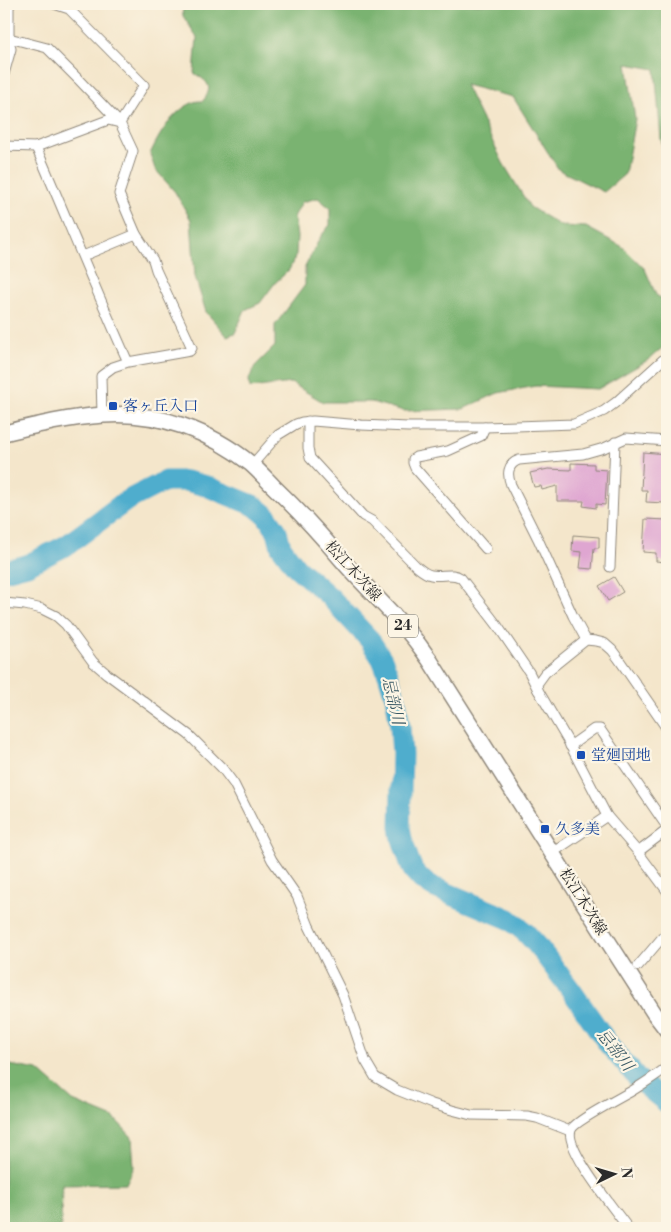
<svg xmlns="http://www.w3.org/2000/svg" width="671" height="1232" viewBox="0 0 671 1232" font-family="'Libre Bodoni','Noto Serif JP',serif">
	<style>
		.forest { fill: #7ab371; stroke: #526f4e }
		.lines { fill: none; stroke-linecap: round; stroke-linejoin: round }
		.river { stroke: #4fadcd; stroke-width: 21 }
		.building { fill: #dfa6d1 }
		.minor-casing { stroke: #90887b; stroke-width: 11 }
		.primary-casing { stroke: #90887b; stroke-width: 18 }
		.minor { stroke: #fff; stroke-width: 9 }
		.primary { stroke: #fff; stroke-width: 15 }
		.transit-dot { fill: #1a4fb4; stroke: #fcf5e5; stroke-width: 2 }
		.labels { text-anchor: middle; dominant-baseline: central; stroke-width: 4.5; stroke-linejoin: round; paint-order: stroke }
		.shield { fill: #fcf5e5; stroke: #6a6863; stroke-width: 1 }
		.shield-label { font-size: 14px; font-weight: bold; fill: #2b2b2b }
		.transit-label { font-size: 15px; fill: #164399; stroke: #fcf5e5; text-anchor: start }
		.street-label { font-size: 15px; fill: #2b2b2b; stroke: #fcf5e5 }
		.water-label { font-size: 16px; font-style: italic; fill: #385864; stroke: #fcf5e5 }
	</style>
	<rect width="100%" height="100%" fill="#fcf5e5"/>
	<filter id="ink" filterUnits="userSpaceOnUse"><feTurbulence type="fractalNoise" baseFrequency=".02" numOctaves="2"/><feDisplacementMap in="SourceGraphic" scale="10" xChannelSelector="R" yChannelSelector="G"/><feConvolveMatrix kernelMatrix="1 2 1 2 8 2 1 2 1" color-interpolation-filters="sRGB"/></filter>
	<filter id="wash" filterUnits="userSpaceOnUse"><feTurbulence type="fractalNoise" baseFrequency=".0096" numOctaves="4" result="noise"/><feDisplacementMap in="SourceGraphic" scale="20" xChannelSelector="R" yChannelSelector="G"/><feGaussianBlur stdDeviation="1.12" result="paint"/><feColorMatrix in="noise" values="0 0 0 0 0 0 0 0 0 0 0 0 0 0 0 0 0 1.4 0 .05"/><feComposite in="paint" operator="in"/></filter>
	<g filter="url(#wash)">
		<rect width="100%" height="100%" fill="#f4e6cb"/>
		<g class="forest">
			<path d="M182 4H667V171L661 139 655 69 627 64 635 119 625 174 604 192 559 170 513 97 465 85 503 163 530 207 561 226 586 227 623 247 645 269 656 295 667 302V344L648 360 598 389 536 386 498 393 463 409 404 411 371 402H323L291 383 250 388 249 379 255 366 275 346V325L305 285V267L321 236 330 225V208L318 198 302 202 294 217 297 236 296 255 289 270 275 283 260 303 245 310 235 333 227 336 206 312 195 277 191 220 175 192 155 169 150 154C159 135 172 112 192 103 195 101 199 101 203 101 214 86 208 82 194 73L197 37 183 16Z"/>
			<path d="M4 1064 38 1070 73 1101 114 1118 132 1137 134 1167 126 1184 62 1185 61 1228H4Z"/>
		</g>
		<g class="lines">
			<path class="river" d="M4 571 27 565 67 545 126 501 165 481H186L206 486 255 506 266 515 277 531 281 547 296 567 330 597 369 639 382 659 388 674 396 700 400 726 402 754 400 827 402 839 409 860 413 870 421 879 433 887 509 919 526 933 537 945 571 990 609 1045 641 1082 667 1103"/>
		</g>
		<g id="blocks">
			<g class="building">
				<path d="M643 452 667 454 664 503 646 502 647 490H641Z"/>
				<path d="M571 463 594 464V469L607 470 605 505 596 504V508L583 506 584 501H557V486L542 490 541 486 534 487 530 473 548 469 571 470Z"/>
				<path d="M645 519 667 520 665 562 656 561V553L643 552Z"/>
				<path d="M573 535 599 537V548H594L592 569 580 568 582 552 572 551Z"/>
				<path d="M614 577 623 592 608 601 599 586Z"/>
			</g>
		</g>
	</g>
	<g filter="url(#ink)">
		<use href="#blocks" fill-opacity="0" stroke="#90887b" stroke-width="1"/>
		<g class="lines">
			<g class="minor-casing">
				<g id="minor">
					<path d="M9 38 47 48 78 79 120 123 144 85 69 9 54 4"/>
					<path d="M4 74 11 49 9 40V6L11 4"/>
					<path d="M4 146 36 147"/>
					<path d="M83 256 136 234"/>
					<path d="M102 415 101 376 113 367 128 362 190 351 192 348 156 270 153 260 136 234 119 194 133 151 120 123 108 120 36 147C67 219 96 291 128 362"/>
					<path d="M308 421V448L310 458 363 516 372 521 416 566C421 570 425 574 431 575 442 577 452 572 461 578L497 625 529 672 538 690"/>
					<path d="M485 427 481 436 448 451 416 457 413 459V463L415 468 486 549"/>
					<path d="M252 465 278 435 296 424 302 422 313 421 361 425 408 427H485L574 424 604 411 615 403 667 356"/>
					<path d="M610 567 615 442"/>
					<path d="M4 603 25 605 42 609 56 616 66 625 93 662 107 674 189 735 222 768 234 784 272 860 297 896 309 926 343 995 365 1060 375 1077 397 1090 432 1104 452 1110 471 1115 527 1116 537 1118 570 1131"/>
					<path d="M586 640 573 616 538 539 511 485C507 475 507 464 519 460L583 454 604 448 626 438 667 441"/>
					<path d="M667 729 618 658 612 650 604 643 596 641 586 640 545 673 537 684 538 690 569 743 607 816 638 852 667 830"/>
					<path d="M570 746 594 729H600L667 827"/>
					<path d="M638 852 667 891"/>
					<path d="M552 853 607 816"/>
					<path d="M638 966 667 932"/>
					<path d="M628 1228C616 1211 564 1149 571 1130 574 1121 624 1096 635 1089 646 1082 657 1075 667 1067"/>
				</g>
			</g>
			<g class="primary-casing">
				<path id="primary" d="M4 433C37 425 70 417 104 415 157 411 210 431 251 464 260 472 267 480 275 488 299 511 321 535 342 560 364 586 390 609 411 635 418 643 423 651 429 659L604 935 654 1013 667 1030"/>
			</g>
			<use href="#minor" class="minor"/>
			<use href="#primary" class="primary"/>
		</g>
	</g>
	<g class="transit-dot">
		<rect x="108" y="401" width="10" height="10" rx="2.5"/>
		<rect x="576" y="750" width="10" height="10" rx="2.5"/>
		<rect x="540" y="824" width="10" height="10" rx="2.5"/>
	</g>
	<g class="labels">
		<rect class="shield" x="388" y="614.5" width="30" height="23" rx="4"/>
		<g class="shield-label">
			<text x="403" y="626">24</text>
		</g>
		<g class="transit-label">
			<text x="123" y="406">客ヶ丘入口</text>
			<text x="591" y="755">堂廻団地</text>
			<text x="555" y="829">久多美</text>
		</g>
		<g class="street-label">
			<text transform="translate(353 571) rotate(48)">松江木次線</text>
			<text transform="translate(583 902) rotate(58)">松江木次線</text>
		</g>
		<g class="water-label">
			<text transform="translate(393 701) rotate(77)">忌部川</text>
			<text transform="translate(615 1050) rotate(52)">忌部川</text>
		</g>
	</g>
	<rect width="671" height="1232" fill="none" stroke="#fcf5e5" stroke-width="20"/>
	<g transform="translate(614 1174) rotate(85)" stroke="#fcf5e5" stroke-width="4" paint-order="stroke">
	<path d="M0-4L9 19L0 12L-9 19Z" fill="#2b2b2b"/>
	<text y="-8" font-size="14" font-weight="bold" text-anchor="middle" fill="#2b2b2b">N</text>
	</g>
</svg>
